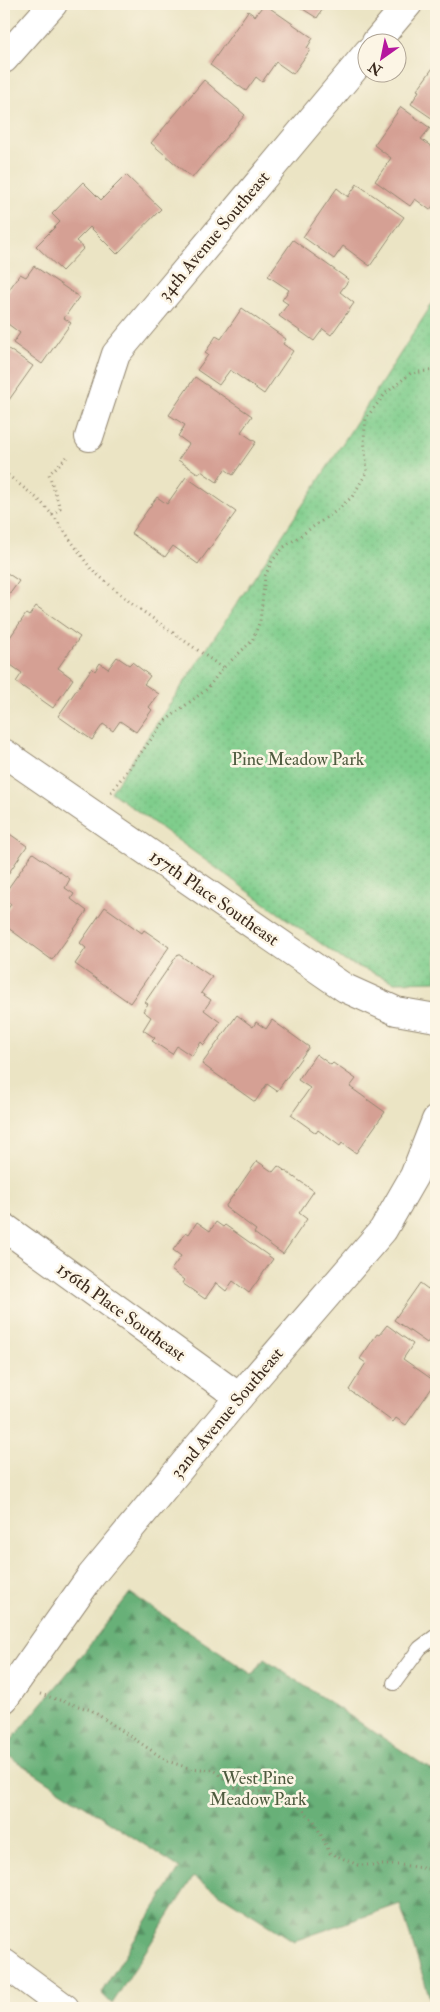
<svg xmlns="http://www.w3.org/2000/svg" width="440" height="2012" viewBox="0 0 440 2012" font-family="'IM FELL Double Pica',serif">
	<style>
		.forest { fill: url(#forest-firs); stroke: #516d4b }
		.park { fill: url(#park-dots); stroke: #5d7c55 }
		.building { fill: #d5a094 }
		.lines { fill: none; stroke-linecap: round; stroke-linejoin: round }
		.lane-casing { stroke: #938771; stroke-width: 16 }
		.street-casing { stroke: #938771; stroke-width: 30 }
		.secondary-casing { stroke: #938771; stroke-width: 30 }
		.path { stroke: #938771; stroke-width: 3; stroke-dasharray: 1 4; stroke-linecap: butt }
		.lane { stroke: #fff; stroke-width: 14 }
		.street { stroke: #fff; stroke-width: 28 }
		.secondary { stroke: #fff; stroke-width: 28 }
		.labels { text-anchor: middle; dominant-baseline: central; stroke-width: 5; stroke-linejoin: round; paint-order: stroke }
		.street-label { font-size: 18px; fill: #3b2a1e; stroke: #fcf5e5 }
		.park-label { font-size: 18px; fill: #4f5b3f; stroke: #fcf5e5 }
	</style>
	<defs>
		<pattern id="forest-firs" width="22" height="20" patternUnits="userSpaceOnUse" patternTransform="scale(1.25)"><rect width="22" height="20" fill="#67b078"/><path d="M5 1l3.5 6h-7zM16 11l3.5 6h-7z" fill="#568f62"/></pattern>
		<pattern id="park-dots" width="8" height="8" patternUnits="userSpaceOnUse" patternTransform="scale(1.25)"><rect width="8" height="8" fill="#7fcd8c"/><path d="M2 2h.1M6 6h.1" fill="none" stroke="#6fb078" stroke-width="1.8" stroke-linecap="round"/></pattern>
	</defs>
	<rect width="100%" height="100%" fill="#fcf5e5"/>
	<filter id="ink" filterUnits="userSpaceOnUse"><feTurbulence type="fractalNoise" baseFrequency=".02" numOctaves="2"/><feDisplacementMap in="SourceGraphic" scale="10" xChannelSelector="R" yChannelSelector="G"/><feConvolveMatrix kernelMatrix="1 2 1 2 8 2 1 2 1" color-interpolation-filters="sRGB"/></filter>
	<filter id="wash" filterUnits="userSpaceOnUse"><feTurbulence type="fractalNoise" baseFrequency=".0096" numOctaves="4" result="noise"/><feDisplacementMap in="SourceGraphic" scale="20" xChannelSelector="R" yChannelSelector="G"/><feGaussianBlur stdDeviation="1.12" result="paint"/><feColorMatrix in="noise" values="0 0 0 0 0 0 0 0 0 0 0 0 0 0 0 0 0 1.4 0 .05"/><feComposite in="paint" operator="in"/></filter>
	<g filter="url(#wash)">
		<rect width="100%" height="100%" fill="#ebe4c4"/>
		<path class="forest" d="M130 1593 253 1675 264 1659 436 1773V2008H433L400 1904 294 1941 193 1877 112 2004 101 1993 180 1868 4 1753V1749L75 1664Z"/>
		<path class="park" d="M436 298V981L395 982 345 961 111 792 312 491Z"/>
		<g id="blocks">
			<g class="building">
				<path d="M264 4 313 38 307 48 310 50 293 74 276 62 262 82 256 77 246 91 210 65 248 11 255 16Z"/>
				<path d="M295 4H326L317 18Z"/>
				<path d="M435 65 436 66V121L411 104 419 91 417 90Z"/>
				<path d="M204 80 245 115 192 178 151 143Z"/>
				<path d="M401 107 430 128 421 139 436 150V201L430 210 415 199 410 206 375 181 391 158 374 145Z"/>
				<path d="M126 175 161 209 117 254 90 227 76 241 84 248 62 271 36 246 60 222 52 214 83 182 101 200Z"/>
				<path d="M357 184 404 217 370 266 343 246 334 259 303 237 337 188 348 197Z"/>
				<path d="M293 240 349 280 340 292 354 303 331 335 323 329 314 341 279 316 288 304 282 300 289 290 268 276Z"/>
				<path d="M34 266 79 297 64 318 71 323 42 364 13 343 20 333 4 321V297L20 274 26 277Z"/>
				<path d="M242 308 286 339 283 344 293 351 264 394 230 370 219 385 197 370 208 355 205 353 216 336 221 339Z"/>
				<path d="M4 346 33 366 4 407Z"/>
				<path d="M195 377 252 416 241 432 256 442 233 475 225 469 217 482 201 471 199 474 178 460 189 444 178 436 185 425 169 415Z"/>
				<path d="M186 477 236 512 198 564 173 546 165 557 131 533 157 497 167 504Z"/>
				<path d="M4 571 19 581 4 602Z"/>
				<path d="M36 606 80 637 58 668 73 679 53 708 16 682 22 673 4 660V646L26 614 29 616Z"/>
				<path d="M117 657 129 665 132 662 150 676 144 684 159 694 149 707 152 710 136 732 120 721 113 731 103 724 92 740 58 716 92 668 95 671 100 663 108 669Z"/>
				<path d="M4 830 27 846 6 877 4 875Z"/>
				<path d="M33 853 70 879 65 888 74 894 71 899 87 911 52 960 4 925V915L11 904 4 899V894Z"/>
				<path d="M105 907 142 933 144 930 169 947 130 1003 75 964 86 948 80 943Z"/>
				<path d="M178 954 212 977 201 993 211 1000 204 1010 220 1022 204 1045 201 1042 192 1056 177 1046 172 1054 152 1041 155 1038 143 1030 151 1017 143 1011 148 1004 145 1002Z"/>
				<path d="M237 1015 253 1027 256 1022 266 1029 272 1020 309 1047 277 1091 267 1084 255 1102 202 1064Z"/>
				<path d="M316 1054 331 1065 333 1063 356 1079 350 1087 385 1112 356 1153 342 1143 340 1146 318 1130 316 1133 291 1115 310 1088 298 1080Z"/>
				<path d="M257 1161 273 1172 278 1166 314 1191 299 1213 307 1219 283 1254 254 1233 256 1230 225 1207Z"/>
				<path d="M197 1222 210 1231 216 1222 223 1227 225 1225 273 1259 249 1293 233 1281 226 1291 216 1283 205 1299 182 1283 184 1280 171 1270 181 1256 173 1250 186 1232 189 1234Z"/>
				<path d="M436 1278V1333L435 1332 427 1343 394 1320 420 1283 428 1289Z"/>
				<path d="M387 1325 413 1344 403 1359 436 1382 406 1425 396 1418 393 1422 349 1390 366 1363 360 1359 377 1334 379 1335Z"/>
			</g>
		</g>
	</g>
	<g filter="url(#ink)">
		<use href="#blocks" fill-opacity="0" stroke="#938771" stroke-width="1"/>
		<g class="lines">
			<g class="lane-casing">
				<path id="lane" d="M394 1683 420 1648 436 1636"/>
			</g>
			<g class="street-casing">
				<g id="street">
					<path d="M376 42 408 4"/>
					<path d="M89 437 116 354 368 52"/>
					<path d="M4 753 345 988 396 1011 436 1018"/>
					<path d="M4 1227 239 1397"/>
					<path d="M4 1699 91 1576 239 1397 383 1230 414 1176 436 1120"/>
					<path d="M4 1963 65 2008"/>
				</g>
			</g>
			<g class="secondary-casing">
				<path id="secondary" d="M4 59 53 4"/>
			</g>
			<g class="path">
				<path d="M4 472 39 500 55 518 91 569 131 603 223 668"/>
				<path d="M52 515 60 508 49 474 68 456"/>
				<path d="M111 792 165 721 207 689 223 668 252 641 260 621 265 576 272 561 284 547 336 511 352 497 367 472 364 438 366 418 386 393 411 373 436 370"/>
				<path d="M40 1694 91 1710 167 1761 189 1768 214 1770 235 1787 289 1797 314 1821 330 1853 358 1865H401L436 1870"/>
			</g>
			<use href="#lane" class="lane"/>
			<use href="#street" class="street"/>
			<use href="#secondary" class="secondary"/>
		</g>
	</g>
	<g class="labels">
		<g class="street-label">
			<text transform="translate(214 236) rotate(-50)">34th Avenue Southeast</text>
			<text transform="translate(214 898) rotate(35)">157th Place Southeast</text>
			<text transform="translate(121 1312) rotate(36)">156th Place Southeast</text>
			<text transform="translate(227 1413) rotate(-50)">32nd Avenue Southeast</text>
		</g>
		<g class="park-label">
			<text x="298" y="759">Pine Meadow Park</text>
			<text x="258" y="1778">West Pine<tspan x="258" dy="21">Meadow Park</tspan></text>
		</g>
	</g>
	<rect width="440" height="2012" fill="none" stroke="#fcf5e5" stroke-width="20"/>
	<g transform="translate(382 58) rotate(213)"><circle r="24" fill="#fcf5e5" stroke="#afa495"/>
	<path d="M0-4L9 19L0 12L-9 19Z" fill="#b5179e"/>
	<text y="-8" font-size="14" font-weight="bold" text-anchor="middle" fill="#3b2a1e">N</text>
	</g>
</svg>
